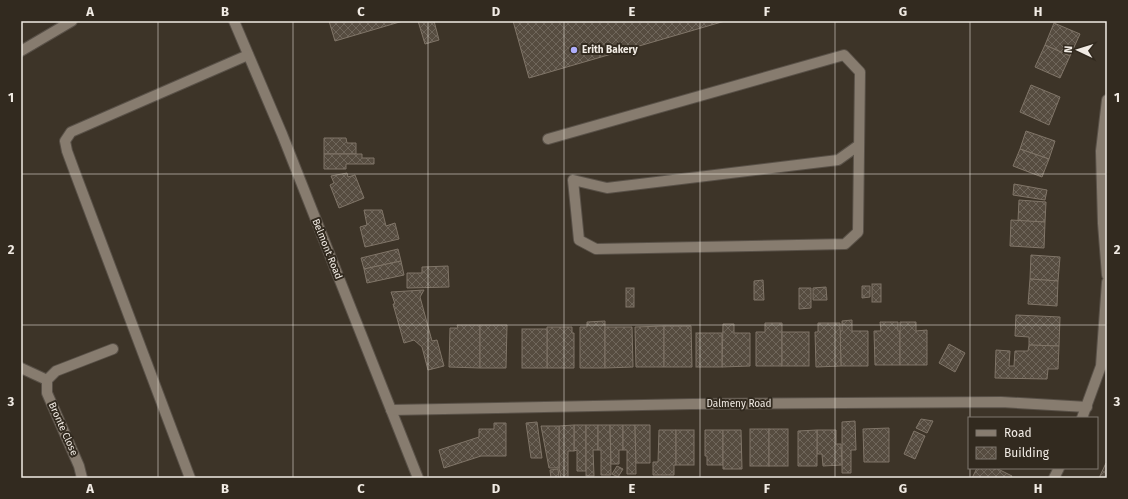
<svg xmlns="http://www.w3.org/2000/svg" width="1128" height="499" viewBox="0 0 1128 499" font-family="'Fira Sans',sans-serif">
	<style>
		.building { fill: url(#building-cross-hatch); stroke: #807568 }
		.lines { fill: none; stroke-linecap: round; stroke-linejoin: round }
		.minor-casing { stroke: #595148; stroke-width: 12 }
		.minor { stroke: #877c6f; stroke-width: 10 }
		.grid { fill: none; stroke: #f1ebe4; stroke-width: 1; stroke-opacity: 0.55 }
		.poi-dot { fill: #aeaefb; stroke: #322a1f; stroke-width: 1.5 }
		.labels { text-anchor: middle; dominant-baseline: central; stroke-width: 4; stroke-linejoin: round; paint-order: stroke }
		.poi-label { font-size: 10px; font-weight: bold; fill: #f1ebe4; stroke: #322a1f; text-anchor: start }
		.street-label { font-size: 10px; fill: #f1ebe4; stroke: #322a1f }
		.neatline { fill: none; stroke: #f1ebe4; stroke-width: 1.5 }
		.grid-label { font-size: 13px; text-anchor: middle; font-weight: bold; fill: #f1ebe4 }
	</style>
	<defs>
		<pattern id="building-cross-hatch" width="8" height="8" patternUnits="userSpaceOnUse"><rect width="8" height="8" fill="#564c40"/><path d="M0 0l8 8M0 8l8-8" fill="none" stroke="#6f665b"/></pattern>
	</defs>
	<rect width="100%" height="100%" fill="#3d3428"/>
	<g class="building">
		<path d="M329 21H403L335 41Z"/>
		<path d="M418 21H434L439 40 425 44Z"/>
		<path d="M513 21H725L529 78Z"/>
		<path d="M1054 23 1080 34 1070 56 1045 45Z"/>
		<path d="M1045 45 1070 56 1060 78 1035 67Z"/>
		<path d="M1031 85 1060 97 1049 125 1020 112Z"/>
		<path d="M1026 131 1055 141 1049 159 1020 149Z"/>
		<path d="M324 138H346L347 143H356V154H324Z"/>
		<path d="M1020 149 1049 159 1042 177 1013 166Z"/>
		<path d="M324 154H362V158H374V164H346V169H324Z"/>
		<path d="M347 173 348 177 355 175 364 198 339 208 330 185 334 183 331 176Z"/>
		<path d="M1014 184 1047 190 1045 200 1013 195Z"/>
		<path d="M1019 200 1046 202 1045 222 1018 221Z"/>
		<path d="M364 210H382L386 226 395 223 399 239 365 247 360 227 367 225Z"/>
		<path d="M1011 220 1045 222 1044 248 1010 246Z"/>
		<path d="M398 249 401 261 364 269 361 258Z"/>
		<path d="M1031 255 1060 257 1058 281 1030 279Z"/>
		<path d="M401 261 404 275 367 283 364 269Z"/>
		<path d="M448 266 449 287 407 288V273H422V267Z"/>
		<path d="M1030 279 1058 281 1057 306 1028 304Z"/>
		<path d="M763 280 764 300H754V281Z"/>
		<rect x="872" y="284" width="9" height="18"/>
		<path d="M862 286H870V297L862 298Z"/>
		<path d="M826 287 827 300H813V288Z"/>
		<rect x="626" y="288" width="8" height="19"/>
		<path d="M799 288H811V308L799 309Z"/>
		<path d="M424 290 420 297 432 341 437 340 444 366 428 370 422 347 414 340 404 343 393 304H395L391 292Z"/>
		<path d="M1016 315 1060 317 1059 346 1029 345V337L1015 336Z"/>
		<path d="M852 320V331H868V366H841L840 331H842V321Z"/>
		<path d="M605 321V368H580V327H587V322Z"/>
		<path d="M880 322H898V331H900V365H875L874 331H881Z"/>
		<path d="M900 322H916V331L927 330V365H900Z"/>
		<path d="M765 323H782V366H756V332H765Z"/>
		<path d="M818 323H840L841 366 816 367 815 332H818Z"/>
		<path d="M723 324H734V333H750V366L722 367Z"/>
		<path d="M457 325H480V368L449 367 450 328H458Z"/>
		<path d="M480 325H507L506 368H480Z"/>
		<path d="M664 326V367H636L635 327Z"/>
		<path d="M664 326H691L692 367H664Z"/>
		<path d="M547 327H572V333H574V368H547Z"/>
		<path d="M605 327H632L633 367 605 368Z"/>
		<rect x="522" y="329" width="25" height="39"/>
		<rect x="782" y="332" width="27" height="34"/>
		<rect x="696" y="333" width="26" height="34"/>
		<path d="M949 344 965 353 955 372 939 363Z"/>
		<path d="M1029 345 1059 346 1058 369H1048L1047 379 995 378 996 350 1010 351 1009 366H1014L1015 351H1028Z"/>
		<path d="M921 419 933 421 927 433 916 428Z"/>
		<path d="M855 421 856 450H851V473H842V422Z"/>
		<path d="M537 422 542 458H531L526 423Z"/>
		<path d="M494 423H506V456H481L444 468 439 450 479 437V429H494Z"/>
		<path d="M574 425H586V471H577V450L574 451Z"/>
		<path d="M574 425V451H568V478H561L559 468V426Z"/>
		<path d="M586 425H598V450H593L594 476H586Z"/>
		<path d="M598 425H610L611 475H601V450H598Z"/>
		<path d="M610 425H623V450H619V464H611Z"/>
		<path d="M623 425H635L636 474H627V450H623Z"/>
		<path d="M635 425H650V463H636Z"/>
		<path d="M541 426H559V468H549Z"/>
		<path d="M889 428V462H864L863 429Z"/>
		<rect x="750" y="429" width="19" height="37"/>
		<rect x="769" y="429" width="19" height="37"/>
		<path d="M659 430H676V465H674V475H653V462H658Z"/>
		<rect x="676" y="430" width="18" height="35"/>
		<path d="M705 430H723V465H707V456H705Z"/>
		<path d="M723 430H741L742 469H723Z"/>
		<path d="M817 430H836V444H841L842 465 823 466 822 454H817Z"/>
		<path d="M817 430V466H798V431Z"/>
		<path d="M914 431 925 436 915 459 904 454Z"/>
		<path d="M1106 463 1107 478H1099Z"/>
		<path d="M617 466 623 469 618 477 612 474Z"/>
		<path d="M977 468H992L995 470 996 468 1012 476 1011 478H972Z"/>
		<path d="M558 469 559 477 551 478 550 470Z"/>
	</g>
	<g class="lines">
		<g class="minor-casing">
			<g id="minor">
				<path d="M234 21 282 134 418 478"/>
				<path d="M21 51 72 21"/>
				<path d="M1107 100 1101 151 1103 223 1107 275"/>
				<path d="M548 139 844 55 860 72 858 232 845 244 596 249 579 240 573 180 607 188 838 160 859 145"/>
				<path d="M21 368 47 380"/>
				<path d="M391 410 692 404 1001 402 1087 407"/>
				<path d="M1082 418 1101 366 1107 282"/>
				<path d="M82 478 79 466 47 393V380L56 371 113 349"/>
				<path d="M190 478 74 170 67 151 65 141 71 132 248 55"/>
				<path d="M1054 478 1059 468"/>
			</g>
		</g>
		<use href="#minor" class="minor"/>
	</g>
	<path class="grid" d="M158 21V478M293 21V478M428 21V478M564 21V478M700 21V478M835 21V478M970 21V418M21 174H1107M21 325H1107M970 468V478"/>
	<circle class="poi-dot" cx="574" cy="50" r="4"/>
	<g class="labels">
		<g class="poi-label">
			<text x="582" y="50">Erith Bakery</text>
		</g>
		<g class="street-label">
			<text transform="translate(327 249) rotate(68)">Belmont Road</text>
			<text x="739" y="404">Dalmeny Road</text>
			<text transform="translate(63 429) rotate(66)">Bronte Close</text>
		</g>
	</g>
	<rect width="1128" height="499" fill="none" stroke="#322a1f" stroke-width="44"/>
	<rect x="968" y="417" width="130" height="52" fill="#322a1f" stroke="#7e776e"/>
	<rect x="976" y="430" width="20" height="6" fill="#877c6f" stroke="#7e776e"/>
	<text x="1004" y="437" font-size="12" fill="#f1ebe4">Road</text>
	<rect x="976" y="447" width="20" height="12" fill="url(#building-cross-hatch)" stroke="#7e776e"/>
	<text x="1004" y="457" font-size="12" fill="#f1ebe4">Building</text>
	<g transform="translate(1078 50) rotate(274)" stroke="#322a1f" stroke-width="3" paint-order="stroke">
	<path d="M0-3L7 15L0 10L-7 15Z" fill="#f1ebe4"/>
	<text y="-6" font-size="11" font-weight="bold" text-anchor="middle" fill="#f1ebe4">N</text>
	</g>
	<rect x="22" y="22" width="1084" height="455" class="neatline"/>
	<g class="grid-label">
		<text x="90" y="16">A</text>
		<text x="225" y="16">B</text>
		<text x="361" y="16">C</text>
		<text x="496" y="16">D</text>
		<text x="632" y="16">E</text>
		<text x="767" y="16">F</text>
		<text x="903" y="16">G</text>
		<text x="1038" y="16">H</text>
		<text x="11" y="102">1</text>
		<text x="1117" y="102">1</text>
		<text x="11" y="254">2</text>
		<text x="1117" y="254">2</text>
		<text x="11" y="406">3</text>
		<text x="1117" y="406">3</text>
		<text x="90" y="493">A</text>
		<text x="225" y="493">B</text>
		<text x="361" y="493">C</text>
		<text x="496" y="493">D</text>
		<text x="632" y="493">E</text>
		<text x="767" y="493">F</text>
		<text x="903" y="493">G</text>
		<text x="1038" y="493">H</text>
	</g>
</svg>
